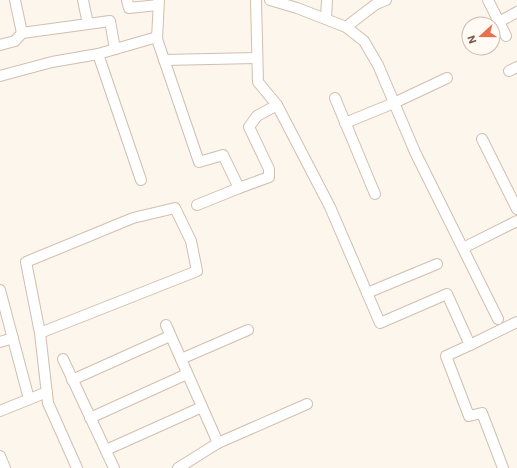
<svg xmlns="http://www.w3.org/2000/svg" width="517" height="468" viewBox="0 0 517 468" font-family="'Work Sans',sans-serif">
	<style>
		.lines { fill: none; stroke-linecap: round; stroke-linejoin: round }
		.minor-casing { stroke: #d1beb0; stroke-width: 12 }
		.minor { stroke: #fff; stroke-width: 10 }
	</style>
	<rect width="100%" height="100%" fill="#fdf6ec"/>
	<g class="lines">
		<g class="minor-casing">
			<g id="minor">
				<path d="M15 0 22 33 110 21 115 49"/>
				<path d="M83 0 88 24"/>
				<path d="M127 0 129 8 158 5"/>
				<path d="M159 0 157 39 199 162 223 155 239 188 269 177V169L249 127 257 116 277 105"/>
				<path d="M256 0 258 82 277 105 330 207 380 323 447 294 470 345 446 356 469 416 482 413 503 468"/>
				<path d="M270 0 297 8 346 27 364 41 378 65 415 152 498 319"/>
				<path d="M488 0 506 36"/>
				<path d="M326 19 327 0"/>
				<path d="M499 22 517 12"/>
				<path d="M346 27 376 4 386 0"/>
				<path d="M0 45 15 41 22 33"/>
				<path d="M164 60 257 58"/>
				<path d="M509 71 517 67"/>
				<path d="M0 76 52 62 98 54"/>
				<path d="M335 98 375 194"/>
				<path d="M345 123 394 103 447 78"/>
				<path d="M482 139 517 209"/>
				<path d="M141 180 98 54 157 37"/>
				<path d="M197 205 239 188"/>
				<path d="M463 248 517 221"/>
				<path d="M0 290 29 399"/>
				<path d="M367 293 437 264"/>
				<path d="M166 325 218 443 178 468"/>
				<path d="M40 333 197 271 191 241 175 208 133 218 26 262 40 333 48 403 77 468"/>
				<path d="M0 342 13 338"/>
				<path d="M470 345 517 322"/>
				<path d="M63 359 114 468"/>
				<path d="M181 359 248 330"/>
				<path d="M72 380 170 336"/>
				<path d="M0 411 47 392"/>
				<path d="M90 418 187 374"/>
				<path d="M218 443 307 404"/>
				<path d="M106 450 202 407"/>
				<path d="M0 456 5 468"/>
			</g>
		</g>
		<use href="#minor" class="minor"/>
	</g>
	<g transform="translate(481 36) rotate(249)"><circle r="19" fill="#fffaf3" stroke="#cabbb1"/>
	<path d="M0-3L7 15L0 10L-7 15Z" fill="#e76f51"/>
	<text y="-6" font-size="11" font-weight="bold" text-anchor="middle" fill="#7a5c4d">N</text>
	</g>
</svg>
